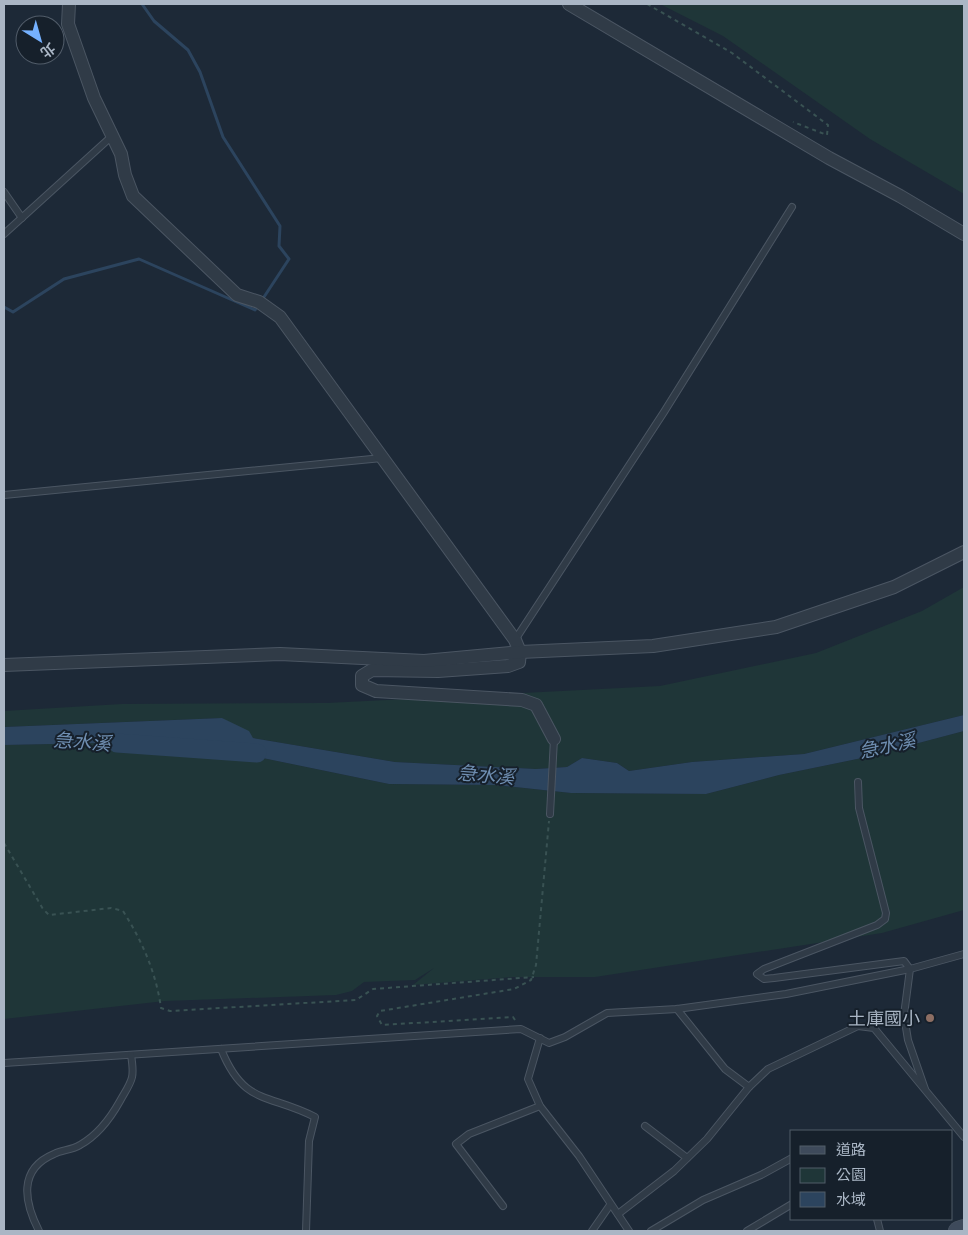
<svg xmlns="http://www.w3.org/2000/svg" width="968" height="1235" viewBox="0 0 968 1235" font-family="Barlow,'Noto Sans TC',sans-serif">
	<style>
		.green { fill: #1f3638 }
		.water { fill: #2c445e }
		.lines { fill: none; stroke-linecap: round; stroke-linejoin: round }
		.stream { stroke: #2c445e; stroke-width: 3 }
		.river { stroke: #2c445e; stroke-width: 19 }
		.lane-casing { stroke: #4b5663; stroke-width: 8 }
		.street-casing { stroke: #4b5663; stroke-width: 14 }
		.secondary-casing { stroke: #4b5663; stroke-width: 20 }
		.path { stroke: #395253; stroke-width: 2; stroke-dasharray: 4 4; stroke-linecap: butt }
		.lane { stroke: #303b47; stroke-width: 6 }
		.street { stroke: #303b47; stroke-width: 12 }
		.secondary { stroke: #3e4a5b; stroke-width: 19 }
		.education-dot { fill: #8d6e63; stroke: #16202b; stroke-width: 2 }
		.labels { text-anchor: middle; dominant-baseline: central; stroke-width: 4; stroke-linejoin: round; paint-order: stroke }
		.poi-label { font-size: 18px; fill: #aab6c5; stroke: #16202b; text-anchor: end }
		.water-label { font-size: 19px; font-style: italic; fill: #6f8eb1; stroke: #16202b }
	</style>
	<rect width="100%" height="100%" fill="#1d2937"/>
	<g class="green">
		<path d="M660 4H964V194L870 139 723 36Z"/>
		<path d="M964 587V715L804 754 692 762 629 771 617 763 582 758 567 767 536 769 395 762 253 738 222 718 4 727V711L122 704 327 703 660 686 816 653 922 611Z"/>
		<path d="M964 731V910L882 933 595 977H512L413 985 434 968 415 980 364 982 352 991 336 995 165 1001 4 1019V745L102 743 214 748 389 784 495 785 571 793 706 794 779 775 862 758Z"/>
	</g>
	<path class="water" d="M964 715V731L862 758 779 775 706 794 571 793 495 785 389 784 214 748 102 743 4 745V727L222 718 249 731 253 738 395 762 536 769 567 767 582 758 617 763 629 771 692 762 804 754Z"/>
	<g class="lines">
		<g class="stream">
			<path d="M142 4 154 21 188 50 200 72 223 137 280 226 279 246 289 259 262 300"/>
			<path d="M4 307 13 312 64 279 139 259 255 310 258 305"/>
		</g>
		<path class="river" d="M117 743 257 753"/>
		<g class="lane-casing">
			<g id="lane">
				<path d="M4 192 22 218"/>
				<path d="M4 234 112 136"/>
				<path d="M4 495 382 458"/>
				<path d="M515 640 664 412 792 207"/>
				<path d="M858 782 859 808 886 913 885 919 877 925 764 969 757 974 764 979 774 978 904 961 910 969 904 1015 908 1040 925 1089"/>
				<path d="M550 814 554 739"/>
				<path d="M677 1009 725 1069 749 1087"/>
				<path d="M540 1038 528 1079 540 1106 579 1156 629 1231"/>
				<path d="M221 1049C244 1106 268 1093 315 1117L309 1141 306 1231"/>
				<path d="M4 1063 521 1029 549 1043 565 1037 607 1013 677 1009 786 994 910 969 964 954"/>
				<path d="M645 1126 687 1158"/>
				<path d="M503 1206 456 1144 469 1134 540 1106"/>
				<path d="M618 1214 674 1171 707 1139 749 1087 768 1069 858 1026 874 1028 964 1137"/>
				<path d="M877 1219 880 1231"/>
				<path d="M39 1231C24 1202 18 1169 54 1154 62 1150 72 1150 80 1145 98 1135 110 1119 120 1101 132 1080 135 1079 131 1055"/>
				<path d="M592 1231 610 1205"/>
				<path d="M651 1231 703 1200 761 1175 792 1158"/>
				<path d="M747 1231 792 1204"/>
			</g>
		</g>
		<g class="street-casing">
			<g id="street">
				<path d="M69 4 68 24 94 98 121 154 125 175 133 196 237 295 259 302 280 317 515 640 520 652 519 662 508 666 438 671 372 670 362 676V685L376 691 522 700 536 705 554 739"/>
				<path d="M569 4 829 158 900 196 964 234"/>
				<path d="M4 665 280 654 424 661 520 652 653 646 776 627 894 587 964 552"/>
			</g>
		</g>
		<g class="secondary-casing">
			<path id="secondary" d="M958 1231 964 1229"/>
		</g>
		<g class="path">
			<path d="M647 4 732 53 828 125 827 135 793 122"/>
			<path d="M4 843 43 909 49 915 111 908 123 911C142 941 156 972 161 1008L170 1011 356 1000 373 989 534 977"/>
			<path d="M515 1020 513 1017 382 1025 377 1016 380 1011 514 989 531 980 536 965 549 821"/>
		</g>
		<use href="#lane" class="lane"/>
		<use href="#street" class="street"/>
		<use href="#secondary" class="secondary"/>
	</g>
	<circle class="education-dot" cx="930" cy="1018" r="5"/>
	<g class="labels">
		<g class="poi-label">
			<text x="920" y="1018">土庫國小</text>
		</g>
		<g class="water-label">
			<text transform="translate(82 741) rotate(4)">急水溪</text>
			<text transform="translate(887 745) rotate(-12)">急水溪</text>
			<text transform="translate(486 774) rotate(5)">急水溪</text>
		</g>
	</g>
	<rect width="968" height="1235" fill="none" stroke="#aab6c5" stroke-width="10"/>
	<rect x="790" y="1130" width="162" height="90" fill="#16202b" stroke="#515c69"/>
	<rect x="800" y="1146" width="25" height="8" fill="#3e4a5b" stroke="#515c69"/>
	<text x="836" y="1155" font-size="15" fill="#aab6c5">道路</text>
	<rect x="800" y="1168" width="25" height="15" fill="#1f3638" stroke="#515c69"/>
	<text x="836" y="1180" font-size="15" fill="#aab6c5">公園</text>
	<rect x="800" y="1192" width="25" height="15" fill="#2c445e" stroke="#515c69"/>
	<text x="836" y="1205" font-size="15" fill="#aab6c5">水域</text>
	<g transform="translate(40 40) rotate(143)"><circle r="24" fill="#16202b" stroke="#515c69"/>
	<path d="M0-4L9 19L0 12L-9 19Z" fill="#75b1ff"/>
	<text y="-8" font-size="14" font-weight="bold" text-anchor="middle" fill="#aab6c5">北</text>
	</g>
</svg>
